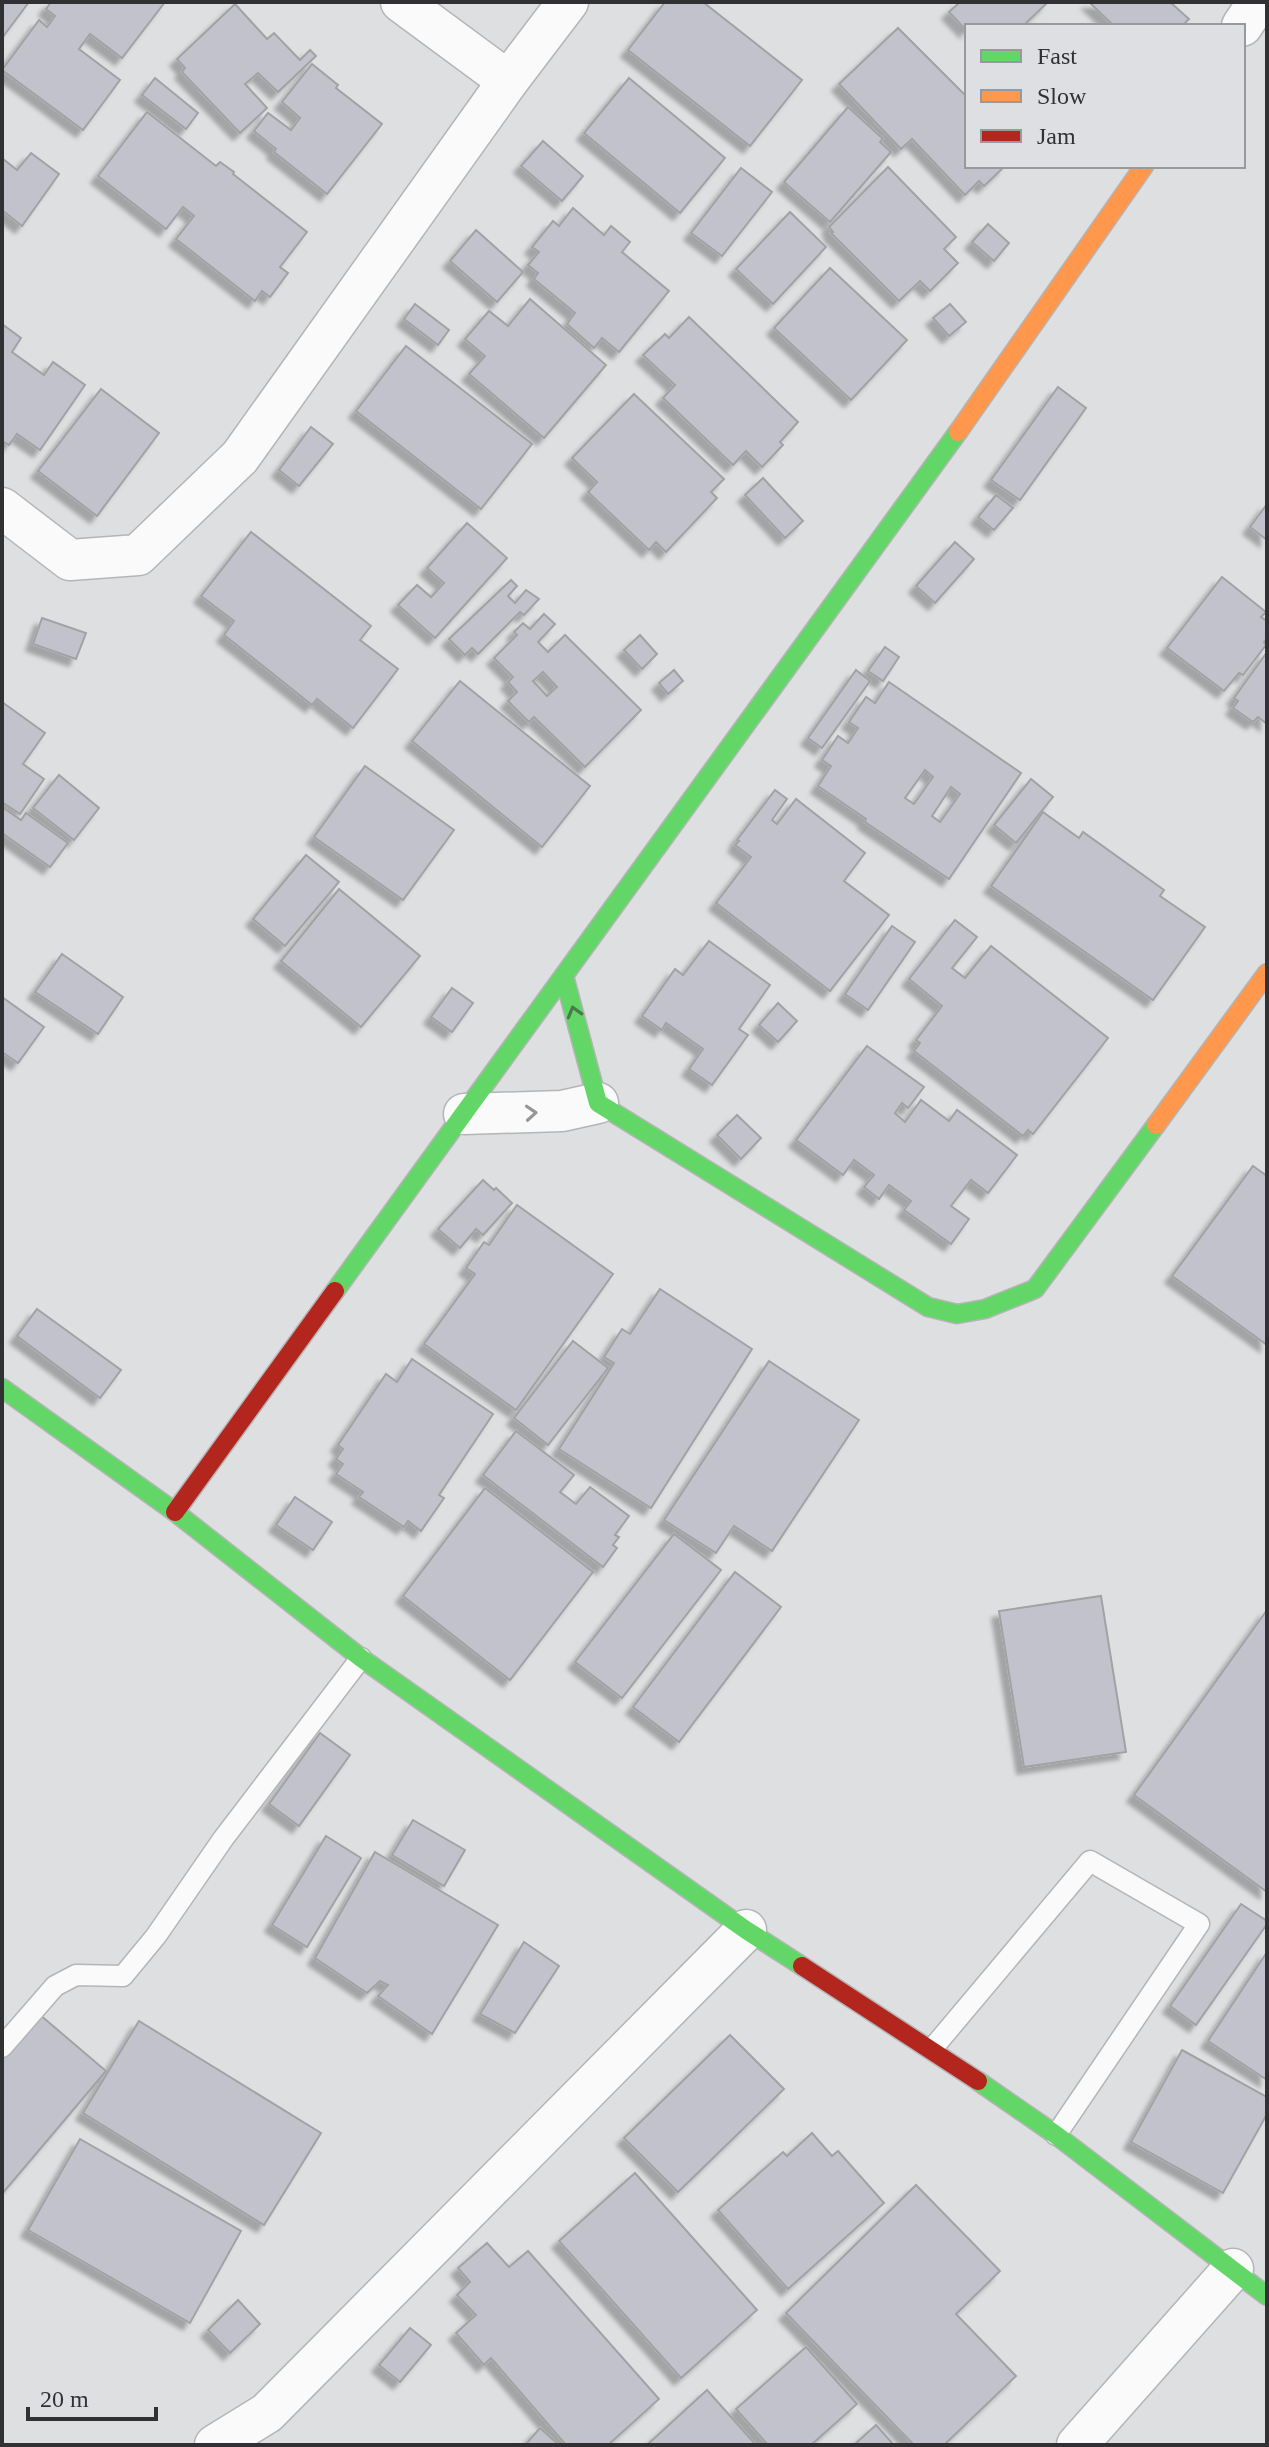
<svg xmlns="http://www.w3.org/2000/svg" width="1269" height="2447" viewBox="0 0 1269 2447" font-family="'Times New Roman',serif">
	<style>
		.building { fill: #c2c2cc; stroke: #a2a2a4; stroke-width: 2; fill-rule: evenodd; filter: url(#shadow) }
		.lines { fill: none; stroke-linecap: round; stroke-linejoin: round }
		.lane-casing { stroke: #b4b5b6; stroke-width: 23 }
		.street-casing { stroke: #b4b5b6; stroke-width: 43 }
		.fast-casing { stroke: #b4b5b6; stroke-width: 21 }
		.slow-casing { stroke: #b4b5b6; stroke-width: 21 }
		.jam-casing { stroke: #b4b5b6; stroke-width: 21 }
		.lane { stroke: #fafafa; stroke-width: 20 }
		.street { stroke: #fafafa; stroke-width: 40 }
		.fast { stroke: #63d668; stroke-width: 18 }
		.slow { stroke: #ff974d; stroke-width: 18 }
		.jam { stroke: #b3261e; stroke-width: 18 }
		.oneway { stroke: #487b4b }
		.oneway2 { stroke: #969696 }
	</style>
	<defs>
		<filter id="shadow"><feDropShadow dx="-7" dy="7" stdDeviation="2" flood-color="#0004"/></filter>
	</defs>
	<rect width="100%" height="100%" fill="#dedfe1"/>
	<g class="building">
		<path d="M2 2H29L2 38Z"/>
		<path d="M51 2H165L122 58 90 34 79 49 120 80 83 130 2 70 39 20 47 27 55 16 46 9Z"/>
		<path d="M665 2H703L802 80 750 146 628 50Z"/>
		<path d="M960 2H1048L1023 26H967V31L949 12Z"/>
		<path d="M1089 2H1170L1189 19 1182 26H1114Z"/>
		<path d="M235 4 267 39 274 33 300 60 310 50 316 56 278 92 258 73 245 84 267 108 240 133 182 72 185 68 177 59Z"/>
		<path d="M898 28 967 97V166H1005L984 186 979 181 965 195 912 139 901 149 839 84Z"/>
		<path d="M312 64 338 85 336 88 382 124 327 194 274 152 276 149 254 131 268 113 291 130 300 118 282 102Z"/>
		<path d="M155 78 198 113 186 129 142 95Z"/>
		<path d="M629 78 725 158 680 213 584 133Z"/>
		<path d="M848 107 883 139 880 142 891 152 830 222 784 182Z"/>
		<path d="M147 112 216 166 220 162 234 172 233 174 307 232 280 267 288 273 270 297 262 291 255 301 176 239 194 216 183 207 166 229 98 176Z"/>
		<path d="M543 141 583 176 562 201 521 166Z"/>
		<path d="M31 153 59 174 22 226 2 210V158L17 170Z"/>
		<path d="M888 167 956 237 944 249 958 263 930 291 920 281 899 301 831 233 833 232 829 227Z"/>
		<path d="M741 168 772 192 722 256 691 233Z"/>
		<path d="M573 208 604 235 611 226 630 242 622 252 669 291 619 352 602 338 594 348 567 324 575 313 534 279 538 273 528 265 539 252 532 247 553 221 559 226Z"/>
		<path d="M790 212 826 247 773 304 736 269Z"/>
		<path d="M988 224 1009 243 994 261 972 242Z"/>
		<path d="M476 230 523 272 497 302 450 261Z"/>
		<path d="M830 268 907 340 851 400 774 328Z"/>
		<path d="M530 299 606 365 544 438 469 374 485 356 465 339 489 311 508 326Z"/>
		<path d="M415 304 449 330 438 345 404 319Z"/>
		<path d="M950 304 966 322 949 336 933 318Z"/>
		<path d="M689 317 798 422 780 442 783 445 762 467 746 451 733 465 663 398 675 385 643 355 665 334 669 338Z"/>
		<path d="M2 324 21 338 12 352 44 375 53 362 85 385 40 450 17 434 9 445 2 441Z"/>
		<path d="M406 346 532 444 481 509 356 411Z"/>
		<path d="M1058 387 1086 408 1020 500 991 480Z"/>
		<path d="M101 389 159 433 97 516 38 471Z"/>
		<path d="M634 394 724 479 711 492 717 498 666 552 656 542 649 550 588 492 597 482 572 458Z"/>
		<path d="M311 427 333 444 299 486 279 470Z"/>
		<path d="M763 478 803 521 785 538 745 495Z"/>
		<path d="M996 495 1013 508 994 530 978 517Z"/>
		<path d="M1267 504V540L1250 527Z"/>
		<path d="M467 523 507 558 435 638 398 605 417 585 431 597 444 583 427 568Z"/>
		<path d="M251 532 371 626 360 640 398 669 353 728 317 699 312 705 224 635 234 621 201 596Z"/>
		<path d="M955 542 974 559 935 603 916 586Z"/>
		<path d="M1222 577 1266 612 1261 617 1267 621V638L1264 642 1266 645 1243 675 1239 673 1224 691 1167 648Z"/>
		<path d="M511 580 517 586 508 596 515 603 526 590 539 599 524 615 520 612 478 654 472 648 465 655 449 639Z"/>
		<path d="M544 614 555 624 538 642 548 652 565 635 641 710 585 767 534 717 529 722 508 701 517 692 508 682 513 677 494 658 517 635 514 632 523 623 530 629ZM543 672 557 687 547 696 533 681Z"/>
		<path d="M42 618 86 633 76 659 33 644Z"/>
		<path d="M640 635 657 654 642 669 624 650Z"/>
		<path d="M885 647 899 657 883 681 868 671Z"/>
		<path d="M1267 652V724L1258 717 1253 722 1233 708 1238 701 1234 698Z"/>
		<path d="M674 670 683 681 668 694 659 683Z"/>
		<path d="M856 670 870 681 822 748 808 738Z"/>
		<path d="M460 681 590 786 542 847 412 741Z"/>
		<path d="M889 682 1021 773 949 879 865 822 866 819 818 786 831 766 822 760 838 736 848 743 858 728 849 722 866 697 875 703ZM925 770 933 777 914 804 905 798ZM951 787 960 794 940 822 932 816Z"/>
		<path d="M2 702 45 733 23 764 44 779 20 814 2 802Z"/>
		<path d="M365 766 454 830 403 900 314 837Z"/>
		<path d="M59 775 99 808 74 840 33 808Z"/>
		<path d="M1031 779 1053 797 1016 843 994 825Z"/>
		<path d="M775 790 787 799 772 820 777 824 796 799 865 853 844 881 889 915 830 991 716 903 751 857 735 845 739 841 737 840Z"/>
		<path d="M2 807 21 820 26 813 68 843 50 867 2 833Z"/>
		<path d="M1043 812 1079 838 1083 832 1164 890 1160 896 1205 927 1153 1000 991 886Z"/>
		<path d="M306 855 339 882 285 946 253 919Z"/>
		<path d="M339 889 420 956 361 1027 281 961Z"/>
		<path d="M955 920 977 937 952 968 965 978 991 946 1108 1038 1033 1134 1028 1130 1023 1136 914 1051 920 1043 916 1040 942 1006 909 979Z"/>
		<path d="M892 926 915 942 868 1010 845 994Z"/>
		<path d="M709 941 770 985 739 1029 748 1035 712 1085 689 1069 703 1049 666 1023 662 1030 642 1016 675 969 683 975Z"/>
		<path d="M62 954 123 997 98 1034 35 992Z"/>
		<path d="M452 988 473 1003 452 1032 431 1017Z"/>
		<path d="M2 997 44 1027 18 1063 2 1052Z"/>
		<path d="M778 1003 797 1021 778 1042 759 1025Z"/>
		<path d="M867 1046 924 1087 908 1108 902 1103 895 1113 905 1122 921 1100 949 1121 957 1110 1017 1155 988 1193 971 1180 951 1206 969 1219 951 1244 904 1210 911 1201 889 1185 879 1199 864 1187 874 1175 854 1160 843 1175 796 1140Z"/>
		<path d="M737 1115 761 1138 741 1159 717 1135Z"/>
		<path d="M1253 1166 1267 1176V1345L1172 1276Z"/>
		<path d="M483 1180 494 1190 496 1188 512 1203 483 1235 476 1229 460 1248 438 1229Z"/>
		<path d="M517 1205 613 1274 516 1410 424 1344 475 1274 466 1268 484 1242 489 1245Z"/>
		<path d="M660 1289 752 1349 651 1508 559 1449 614 1363 604 1357 622 1329 630 1334Z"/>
		<path d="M37 1309 121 1370 100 1398 17 1336Z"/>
		<path d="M573 1341 608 1368 548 1445 514 1418Z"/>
		<path d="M412 1359 493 1414 439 1495 444 1498 421 1531 408 1521 404 1527 359 1497 363 1492 336 1474 343 1464 336 1459 343 1449 338 1445 386 1374 397 1382Z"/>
		<path d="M769 1361 859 1420 772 1551 734 1526 716 1553 664 1520Z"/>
		<path d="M516 1431 574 1475 560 1492 576 1504 590 1487 629 1516 615 1535 619 1537 613 1545 617 1548 603 1567 483 1475Z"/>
		<path d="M485 1488 593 1572 510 1680 403 1596Z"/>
		<path d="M295 1497 332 1522 313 1550 276 1525Z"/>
		<path d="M674 1534 721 1570 622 1698 575 1662Z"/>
		<path d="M735 1572 781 1607 679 1742 633 1707Z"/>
		<path d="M1101 1596 1126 1752 1024 1767 999 1611Z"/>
		<path d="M1267 1610V1892L1134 1795Z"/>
		<path d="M320 1733 350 1755 299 1826 269 1804Z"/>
		<path d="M413 1820 465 1850 444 1886 392 1855Z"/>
		<path d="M326 1836 361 1858 307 1947 272 1925Z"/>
		<path d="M375 1852 498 1925 432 2034 378 1996 388 1985 380 1981 367 1993 315 1958Z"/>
		<path d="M1241 1904 1267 1921V1924L1196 2025 1170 2006Z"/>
		<path d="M524 1942 559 1966 515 2033 480 2014Z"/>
		<path d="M1267 1952V2080L1208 2041Z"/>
		<path d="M39 2014 106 2071 2 2194V2058Z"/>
		<path d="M139 2021 321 2133 264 2225 83 2113Z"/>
		<path d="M730 2035 784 2089 678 2192 624 2138Z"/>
		<path d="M1182 2050 1267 2097V2114L1223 2193 1131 2142Z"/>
		<path d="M812 2133 832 2156 838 2151 884 2203 788 2289 718 2210 783 2152 787 2156Z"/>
		<path d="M80 2139 241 2231 190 2323 28 2230Z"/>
		<path d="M635 2173 757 2310 681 2378 559 2241Z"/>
		<path d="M916 2185 1000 2271 956 2314 1016 2376 944 2445H914L786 2313Z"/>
		<path d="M487 2243 509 2267 528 2251 659 2399 608 2445H566L491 2358 484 2365 456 2333 476 2315 457 2295 470 2282 458 2268Z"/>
		<path d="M238 2300 260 2324 230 2353 208 2330Z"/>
		<path d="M410 2328 431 2345 400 2382 379 2365Z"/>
		<path d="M806 2347 857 2404 811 2445H768L736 2409Z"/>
		<path d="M707 2390 756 2445H647Z"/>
		<path d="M876 2425 894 2445H854Z"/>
		<path d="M540 2428 559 2445H525Z"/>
	</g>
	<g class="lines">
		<g class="lane-casing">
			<g id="lane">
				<path d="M2 2047 55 1986 76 1975 123 1976 156 1936 223 1839 361 1658"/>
				<path d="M932 2049 1090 1861 1199 1924 1056 2135"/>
			</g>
		</g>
		<g class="street-casing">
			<g id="street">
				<path d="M1242 26 1258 2"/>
				<path d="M508 81 568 2"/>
				<path d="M2 508 70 560 138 555 240 457 508 81 401 2"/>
				<path d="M464 1114 562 1111 598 1103"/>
				<path d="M215 2445 267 2413 746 1930"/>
				<path d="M1077 2445 1233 2269"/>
			</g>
		</g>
		<g class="fast-casing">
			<g id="fast">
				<path d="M564 976 598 1103 928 1307 957 1314 985 1309 1035 1289 1156 1125"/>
				<path d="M335 1291 958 432"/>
				<path d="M2 1388 175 1512 361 1658 746 1930 802 1966"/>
				<path d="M978 2081 1056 2135 1267 2296"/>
			</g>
		</g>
		<g class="slow-casing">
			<g id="slow">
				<path d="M958 432 1144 166"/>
				<path d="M1156 1125 1267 973"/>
			</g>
		</g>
		<g class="jam-casing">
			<g id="jam">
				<path d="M175 1512 335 1291"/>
				<path d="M802 1966 978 2081"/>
			</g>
		</g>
		<use href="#lane" class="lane"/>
		<use href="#street" class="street"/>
		<use href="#fast" class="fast"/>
		<use href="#slow" class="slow"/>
		<use href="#jam" class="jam"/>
	</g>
	<defs><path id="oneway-chevron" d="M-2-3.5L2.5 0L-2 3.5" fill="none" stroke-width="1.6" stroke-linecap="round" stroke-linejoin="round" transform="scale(2)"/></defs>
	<use class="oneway" href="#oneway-chevron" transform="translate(574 1012) rotate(-106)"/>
	<use class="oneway2" href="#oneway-chevron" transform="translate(531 1113) rotate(-4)"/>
	<rect width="1269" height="2447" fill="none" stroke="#313133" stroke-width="8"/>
	<rect x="965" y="24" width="280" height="144" fill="#dddfe2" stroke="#98999c" stroke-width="2"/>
	<rect x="981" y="50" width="40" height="12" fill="#63d668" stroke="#98999c" stroke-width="2"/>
	<text x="1037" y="64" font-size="24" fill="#313133">Fast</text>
	<rect x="981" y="90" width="40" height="12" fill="#ff974d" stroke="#98999c" stroke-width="2"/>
	<text x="1037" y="104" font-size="24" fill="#313133">Slow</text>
	<rect x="981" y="130" width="40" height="12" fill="#b3261e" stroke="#98999c" stroke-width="2"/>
	<text x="1037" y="144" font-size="24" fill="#313133">Jam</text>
	<path d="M28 2407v12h128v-12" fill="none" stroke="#313133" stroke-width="4"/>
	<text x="40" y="2407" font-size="24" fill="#313133" stroke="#dddfe2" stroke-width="6" paint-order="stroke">20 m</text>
</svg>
